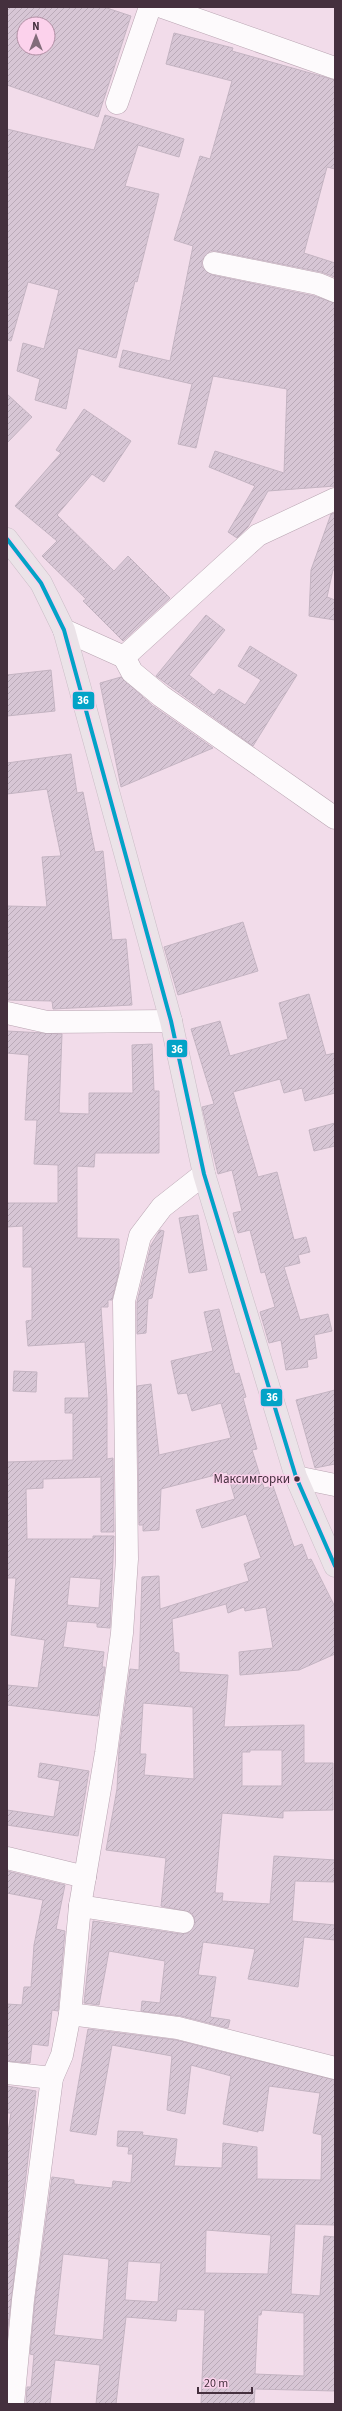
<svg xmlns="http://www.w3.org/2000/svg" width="342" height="2411" viewBox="0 0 342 2411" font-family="'Source Sans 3',sans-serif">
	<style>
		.building { fill: url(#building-hatch); stroke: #c4b4c2; fill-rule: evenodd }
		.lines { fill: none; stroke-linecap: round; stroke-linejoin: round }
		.minor-casing { stroke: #b8a4b1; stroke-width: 23 }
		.major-casing { stroke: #cabdc6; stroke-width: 23 }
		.minor { stroke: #fdfafc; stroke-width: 22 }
		.major { stroke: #ebe3e8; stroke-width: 22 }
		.bus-1-casing { stroke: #fcd2ec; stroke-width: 7 }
		.bus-1 { stroke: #03a3c7; stroke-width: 4 }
		.bus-dot { fill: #45303e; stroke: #fcd2ec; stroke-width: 1.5 }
		.labels { text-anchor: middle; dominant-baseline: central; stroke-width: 3; stroke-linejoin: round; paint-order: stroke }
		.bus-label { font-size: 13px; fill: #45303e; stroke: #fcd2ec; text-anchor: end }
		.line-badge { stroke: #fcd2ec; stroke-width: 1.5 }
		.badge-label { font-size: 11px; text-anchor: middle; font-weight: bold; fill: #fff }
	</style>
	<defs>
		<pattern id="building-hatch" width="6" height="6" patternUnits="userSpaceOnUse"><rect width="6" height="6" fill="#d7c6d5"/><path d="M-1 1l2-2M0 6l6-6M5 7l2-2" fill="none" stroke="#baaab8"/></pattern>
	</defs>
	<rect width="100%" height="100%" fill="#f2dcea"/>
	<g class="building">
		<path d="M7 7H104L131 16 98 117 7 85ZM24 24H48V48H24Z"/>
		<path d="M174 33 233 48 232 51 335 80V169L327 167 304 253 335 263V277L321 272 216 251H210L202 260V267L212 275 314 296 335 303V486L268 491 248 527 237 538 228 532 255 486 209 467 215 451 284 473 287 389 213 376 196 448 178 444 192 384 119 367 123 350 170 361 193 246 174 240 200 156 210 159 232 81 166 64Z"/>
		<path d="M105 115 184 139 179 157 138 145 125 186 159 194 137 282 135 281 116 358 78 348 66 409 35 400 40 379 17 371 23 343 44 349 59 290 28 282 11 341 7 340V129L94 150Z"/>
		<path d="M7 394 32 417 7 443Z"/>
		<path d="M84 409 131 441 104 482 92 474 57 515 114 571 128 556 170 598 123 641 83 601 86 599 42 556 57 541 15 506 61 453 56 450Z"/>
		<path d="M335 513V570H333L327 597 335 600V620L309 616 311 570 331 514Z"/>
		<path d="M206 615 225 630 189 675 214 695 219 689 245 705 261 680 238 666 250 646 297 675 253 746 156 676Z"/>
		<path d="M51 670 55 711 7 716V675Z"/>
		<path d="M121 677 153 706 213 748 121 787 100 683Z"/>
		<path d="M71 754 77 793 83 792 95 852 103 851 112 940 126 939 132 1005 53 1009 52 1001 7 1000V906L47 907 42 857 61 856 47 789 7 794V763Z"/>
		<path d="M243 922 258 971 178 995 164 947Z"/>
		<path d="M309 994 326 1055 335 1053V1093L305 1101 302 1088 284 1093 280 1079 233 1092 258 1177 277 1172 294 1240 306 1237 310 1252 298 1255 300 1263 284 1267 300 1320 328 1314 332 1331 314 1335 317 1358 307 1360 308 1367 286 1370 281 1340 269 1343 260 1312 275 1307 265 1272 261 1273 250 1230 238 1233 233 1213 242 1211 232 1170 218 1174 202 1107 214 1104 191 1029 220 1021 230 1056 288 1039 279 1003Z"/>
		<path d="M7 1031 62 1034 59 1113 89 1114V1093H133L132 1045 152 1044 154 1091H159V1153H95L94 1167 77 1166V1238L119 1239V1271L112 1300H108V1307H101L107 1399V1459L113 1458 114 1532H101V1477L43 1479V1488L26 1489 27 1539H93V1536H114L110 1628 97 1627V1623L67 1621 63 1647 104 1652 102 1667H105L98 1716 7 1705V1685L38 1688 45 1640 11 1635 16 1578H7V1462L73 1460V1413H65V1398H89L85 1342 28 1346 26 1321 32 1320V1267H23V1226L7 1227V1203H58V1165L34 1164 37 1120H25L29 1055 7 1053ZM70 1577 101 1579 99 1608 67 1605Z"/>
		<path d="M335 1123V1146L314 1151 309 1130Z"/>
		<path d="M198 1215 207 1270 189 1273 179 1218Z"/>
		<path d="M160 1230 164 1231 152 1298 148 1299 146 1333 137 1334V1302L151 1245Z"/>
		<path d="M219 1309 235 1374 239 1373 246 1397 243 1398 257 1449 252 1450 264 1488 273 1486 294 1547 302 1544 308 1560 311 1559 335 1607V1654L299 1670 240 1675 239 1652 273 1648 266 1607 245 1611 244 1607 228 1613 226 1604 172 1619 174 1652 179 1653V1672L228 1675 224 1727 304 1725V1763H333V1810L283 1811V1818L222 1813 215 1893H223L222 1901 270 1904 274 1856 335 1860V1882L295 1881 292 1921 335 1925V1940L304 1937 298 1987 248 1979 255 1949 203 1942 198 1975 216 1977 210 2017 230 2020 228 2028 181 2016 141 2011 142 2001 160 2003 165 1961 109 1951 99 2005 84 2003 93 1921 181 1934 188 1933 195 1924 194 1917 190 1912 161 1906 166 1858 106 1850 117 1789 119 1750 130 1669 139 1670 142 1577 159 1576 160 1609 249 1581 244 1564 261 1558 246 1514 202 1528 196 1510 235 1499 227 1472 161 1489 159 1530 143 1531V1525H139L137 1386 151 1384 159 1455 231 1438 221 1403 192 1411 187 1393 178 1394 171 1361 213 1351 204 1312ZM143 1703 193 1707 194 1779 144 1775 146 1754H140ZM250 1750H282V1786H242V1752H250Z"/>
		<path d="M14 1371 37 1372 36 1392 13 1391Z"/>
		<path d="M335 1390V1464L315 1468 296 1400Z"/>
		<path d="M40 1763 89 1771 78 1836 7 1825V1810L54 1817 60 1781 38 1777Z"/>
		<path d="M7 1871 65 1885 56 1929 65 1931 58 2011 52 2010 48 2046 32 2044 30 2063 7 2061V2004L22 2005 24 1987H31L34 1945 43 1900 7 1893Z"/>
		<path d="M88 2029 176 2040 335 2080V2225L295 2224 291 2294 320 2296 324 2236 335 2237V2391L255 2389 254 2404H201L205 2310 177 2309 176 2321 126 2317 116 2404H96L100 2365 55 2360 50 2404H26L27 2387H31L34 2355 30 2354 35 2301 52 2177 74 2180V2184L112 2188 113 2181 131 2183 133 2154H128L129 2147 117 2146 118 2131 143 2132 142 2135 177 2139 174 2166 222 2168 223 2143 257 2147V2179L321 2180 322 2135 313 2133 320 2093 269 2086 263 2131 258 2130V2132L223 2124 231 2076 191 2065 185 2114 167 2110 172 2056 112 2045 96 2135 70 2131ZM206 2230 271 2235 268 2274 205 2273ZM63 2254 109 2259 103 2340 54 2335ZM128 2261 161 2263 158 2302 125 2300ZM262 2310 304 2313V2376L255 2374 258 2315H261Z"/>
		<path d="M7 2086 36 2091 7 2336V2138L11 2113H7Z"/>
	</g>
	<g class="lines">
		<g class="minor-casing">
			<g id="minor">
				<path d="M162 7 335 68"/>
				<path d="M117 103 150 7"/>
				<path d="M214 263 318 284 335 291"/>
				<path d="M64 630 124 657 258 535 335 499"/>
				<path d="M124 657 132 672 161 696 335 818"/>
				<path d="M7 1013 47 1022 171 1021"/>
				<path d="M296 1477 335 1485"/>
				<path d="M7 1858 85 1877"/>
				<path d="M80 1906 183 1922"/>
				<path d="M70 2014 178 2028 335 2068"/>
				<path d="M7 2073 52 2078"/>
				<path d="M13 2404 23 2300 52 2078 62 2055 70 2014 80 1906 106 1753 122 1633 127 1559 124 1301 140 1236 162 1207 204 1174"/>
			</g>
		</g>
		<g class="major-casing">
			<path id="major" d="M7 539 41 583 64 630 171 1021 204 1174 296 1477 335 1566"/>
		</g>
		<use href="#minor" class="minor"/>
		<use href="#major" class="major"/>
		<g class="bus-1-casing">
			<path id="bus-1" d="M7 539 41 583 64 630 171 1021 204 1174 296 1477 335 1566"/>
		</g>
		<use href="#bus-1" class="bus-1"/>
	</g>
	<circle class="bus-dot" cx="297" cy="1479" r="3.5"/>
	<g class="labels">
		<g class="bus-label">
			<text x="290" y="1479">Максимгорки</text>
		</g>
	</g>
	<g class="line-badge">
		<rect x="72" y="691" width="23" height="19" rx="4" fill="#03a3c7"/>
		<rect x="166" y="1039" width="22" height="19" rx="4" fill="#03a3c7"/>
		<rect x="260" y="1388" width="23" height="19" rx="4" fill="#03a3c7"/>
	</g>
	<g class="badge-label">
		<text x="83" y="704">36</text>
		<text x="177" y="1053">36</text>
		<text x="272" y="1401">36</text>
	</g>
	<rect width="342" height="2411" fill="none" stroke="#45303e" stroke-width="16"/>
	<g transform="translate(36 36)"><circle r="19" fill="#fcd2ec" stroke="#b391a6"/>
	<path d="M0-3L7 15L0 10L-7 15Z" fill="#826c7a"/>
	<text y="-6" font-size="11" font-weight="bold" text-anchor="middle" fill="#45303e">N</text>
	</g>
	<path d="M198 2387v6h54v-6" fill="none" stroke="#45303e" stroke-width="2"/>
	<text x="204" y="2387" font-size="12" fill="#45303e" stroke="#fcd2ec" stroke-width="3" paint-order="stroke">20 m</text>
</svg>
